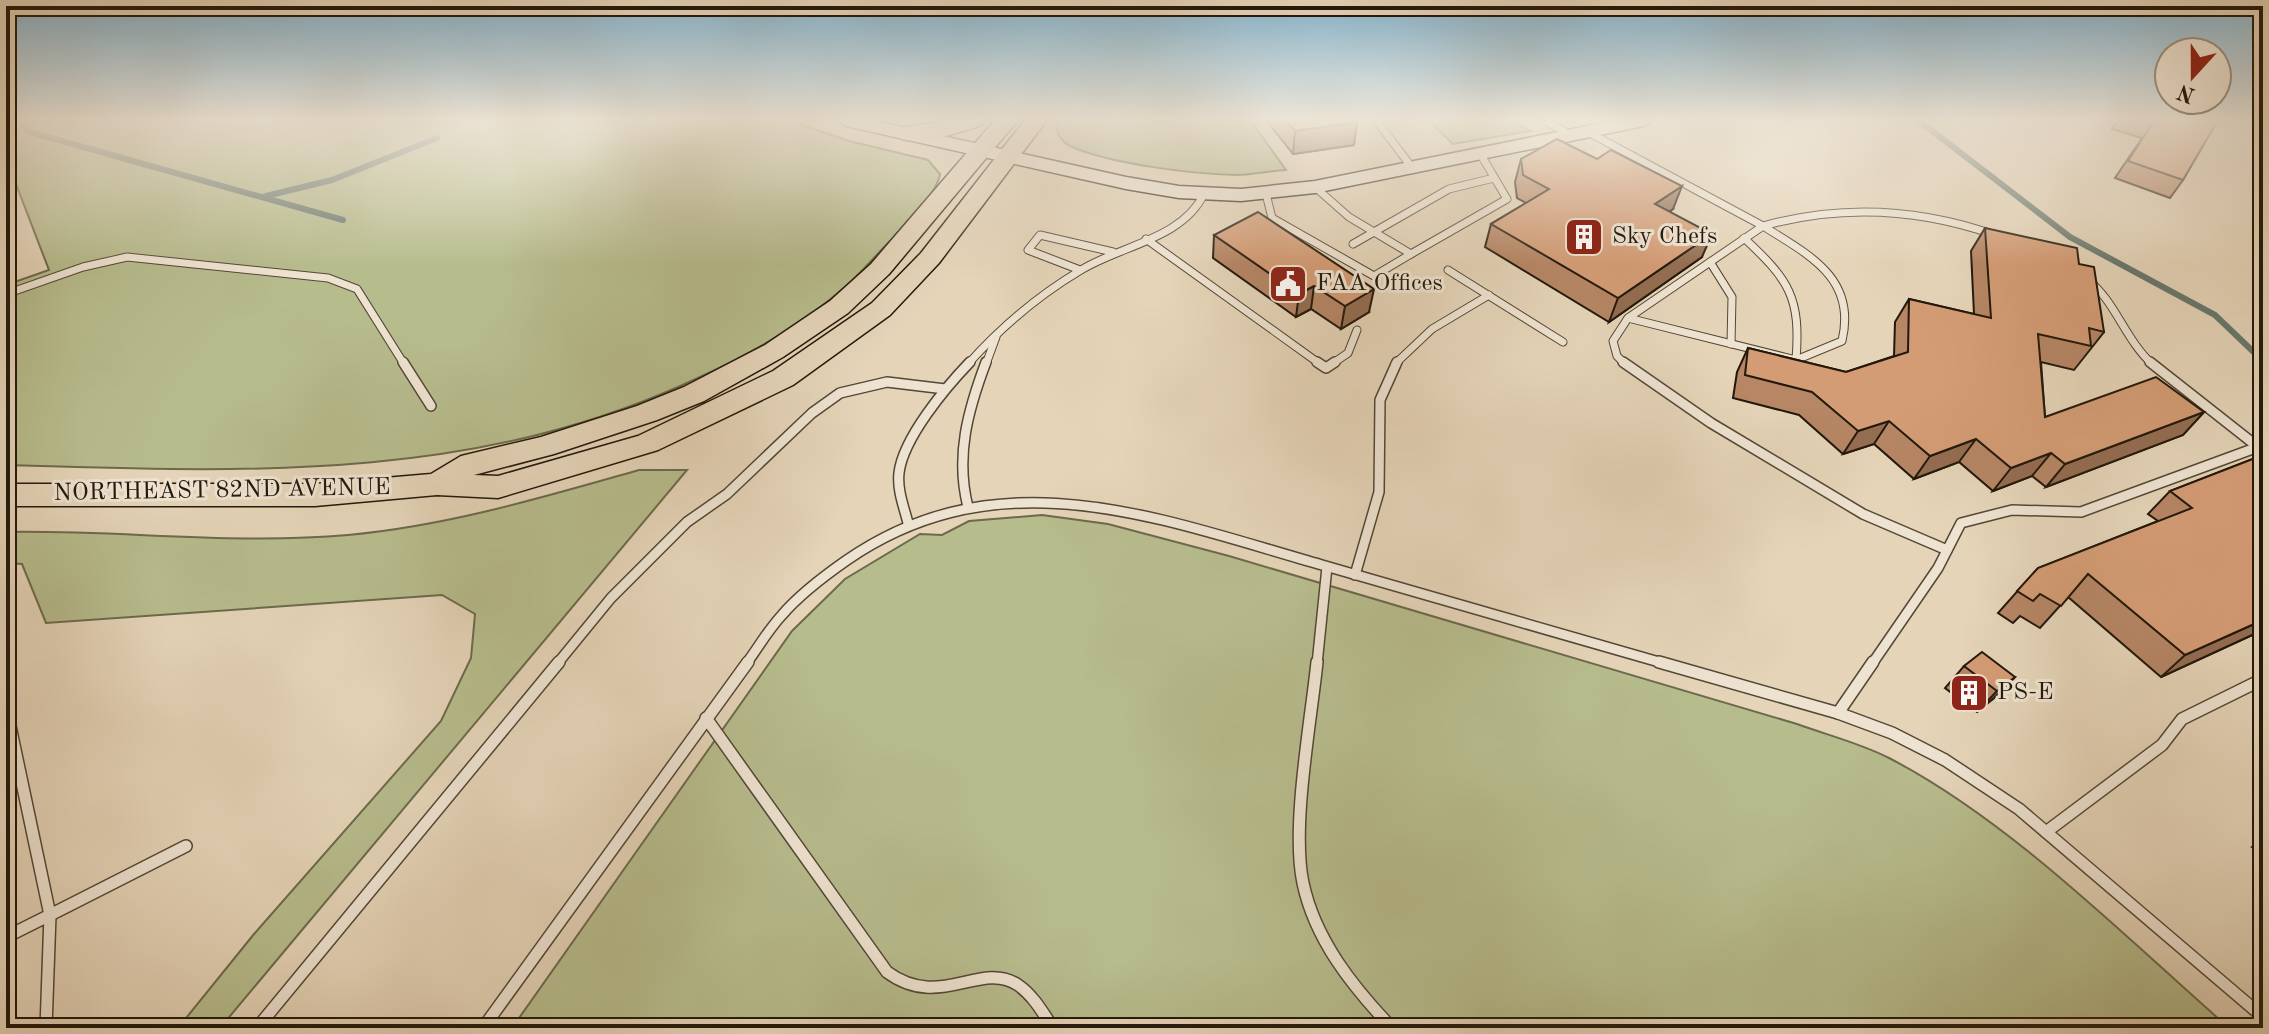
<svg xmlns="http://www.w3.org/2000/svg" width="2269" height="1034" viewBox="0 0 2269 1034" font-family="'Old Standard TT',serif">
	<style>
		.green { fill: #b7bc8d; stroke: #6c6a4c; stroke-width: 2 }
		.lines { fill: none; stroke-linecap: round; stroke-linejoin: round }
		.stream { stroke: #68786d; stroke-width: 6 }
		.lane-far2-casing { stroke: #534736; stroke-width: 9 }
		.lane-far1-casing { stroke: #534736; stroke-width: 12 }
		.lane-casing { stroke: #534736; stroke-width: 14 }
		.secondary-casing { stroke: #22180b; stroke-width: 3 }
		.primary-casing { stroke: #22180b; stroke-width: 3 }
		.lane-far2 { stroke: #eee3d1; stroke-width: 7 }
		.lane-far1 { stroke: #eee3d1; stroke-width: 9 }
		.lane { stroke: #eee3d1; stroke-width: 11 }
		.secondary { fill: #eee3d1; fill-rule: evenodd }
		.primary { fill: #e5d4b8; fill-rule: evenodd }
		.wall { fill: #b68665; stroke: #22180b; stroke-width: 2 }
		.shaded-wall { fill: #946d52; stroke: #22180b; stroke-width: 2 }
		.building { fill: #d49c75; stroke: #22180b; stroke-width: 2 }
		.labels { text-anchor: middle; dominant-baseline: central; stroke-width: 6; stroke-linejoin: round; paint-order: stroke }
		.poi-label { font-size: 24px; fill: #22180b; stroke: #eee3d1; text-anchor: start }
		.street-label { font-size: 24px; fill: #22180b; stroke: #eee3d1 }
	</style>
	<rect width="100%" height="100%" fill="#e5d4b8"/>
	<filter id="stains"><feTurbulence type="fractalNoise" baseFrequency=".0025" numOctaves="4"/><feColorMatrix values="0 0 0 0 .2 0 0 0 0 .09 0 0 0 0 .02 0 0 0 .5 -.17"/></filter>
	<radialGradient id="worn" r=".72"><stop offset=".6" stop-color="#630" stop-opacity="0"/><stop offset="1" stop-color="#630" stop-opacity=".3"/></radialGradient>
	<g class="green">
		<path d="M6 120H466L470 124 484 120H788L849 141 928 160 940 174C936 199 890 239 873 259 825 312 765 347 700 377 476 483 247 472 6 465V285L49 270 6 158Z"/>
		<path d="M1059 120H1250L1286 170C1269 171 1251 175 1236 175 1192 174 1110 164 1070 146 1062 142 1058 135 1056 127Z"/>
		<path d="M1428 120H1508L1531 131 1453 144Z"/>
		<path d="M639 470H687L220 1028H178L254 934 441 721 471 658 475 614 442 595 46 623 22 564 6 563V532C120 530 234 545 348 535 447 526 544 497 639 470Z"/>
		<path d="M1042 515 1108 524 1229 556 1797 724C1827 735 1860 743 1889 758 2011 821 2125 937 2229 1028H512L792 631 845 579 920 534 942 535 969 521Z"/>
	</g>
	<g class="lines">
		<g class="stream">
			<path d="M18 120 30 132 343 220"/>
			<path d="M1918 120 2070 237 2215 315 2263 361"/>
			<path d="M266 196 332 180 437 138"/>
		</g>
		<g class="lane-far2-casing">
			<g id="lane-far2">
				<path d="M1376 120 1413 169"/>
				<path d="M1544 120 1572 136"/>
				<path d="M1588 132 1763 226"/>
				<path d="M1315 187 1349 217 1411 254 1507 199 1481 155"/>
				<path d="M1266 194 1272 218 1374 276 1411 254"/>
				<path d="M1763 226C1809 255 1857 278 1842 341L1796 360 1628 318Z"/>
				<path d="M1763 226C1842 204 1918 208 1995 235"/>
				<path d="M1744 238C1789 280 1801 297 1796 360"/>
				<path d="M1146 239 1320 364"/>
				<path d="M1353 244 1449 189 1494 178"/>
				<path d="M1710 262 1732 297 1731 344"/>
				<path d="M1080 270 1028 250 1040 235 1113 252"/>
				<path d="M1448 270 1563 342"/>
				<path d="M2088 280C2115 301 2125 339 2152 364"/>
				<path d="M6 294 83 267 127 257 328 278 357 289 404 364"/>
				<path d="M968 364C1001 327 1039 295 1081 270 1122 245 1182 239 1204 194"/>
				<path d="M986 364 996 337"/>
				<path d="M1332 364 1348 353 1357 330"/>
				<path d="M1395 364 1432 329 1489 295"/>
				<path d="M1625 364 1617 356 1613 341 1628 318"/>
			</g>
		</g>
		<g class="lane-far1-casing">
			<g id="lane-far1">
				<path d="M403 362 431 406"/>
				<path d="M1317 362 1326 368 1335 362"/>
				<path d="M1623 362 1711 423 1863 514 1947 550"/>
				<path d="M968 507C955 456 968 410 986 362"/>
				<path d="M908 523C904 507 897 490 899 473 903 438 946 387 970 362"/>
				<path d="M1355 575 1379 492 1380 400 1397 362"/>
				<path d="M557 664 611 598 687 522 727 494 812 413 840 393 887 382 945 389"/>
				<path d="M746 664C758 648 768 630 782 615 800 594 824 576 847 560 1001 454 1160 519 1322 565 1437 598 1551 631 1666 664"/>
				<path d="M1317 664 1327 567"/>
				<path d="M1872 664 1938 568 1961 523 2012 510 2081 512 2258 447 2150 362"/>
			</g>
		</g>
		<g class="lane-casing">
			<g id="lane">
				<path d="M1317 662C1311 721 1291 827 1303 883 1315 940 1353 987 1392 1028"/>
				<path d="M1659 662 1838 713 1892 733 1945 760 2019 809 2263 1017"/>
				<path d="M6 707 50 915 186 846"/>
				<path d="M1838 713 1873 662"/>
				<path d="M706 718 887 972C940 1011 980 960 1018 985 1033 995 1043 1013 1053 1028"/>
				<path d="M2046 832 2162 745 2182 719 2263 679"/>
				<path d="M6 937 50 915 46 1028"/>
				<path d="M257 1028 559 662"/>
				<path d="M483 1028 748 662"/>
			</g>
		</g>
		<g class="secondary-casing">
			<path id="secondary" d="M837 120H871L1126 177 1179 186 1241 189 1315 181 1617 120H1653L1644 126 1315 193 1241 201 1179 198 1126 189 846 126Z"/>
		</g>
		<g class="primary-casing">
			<g id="primary">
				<path d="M952 120H985L982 125C963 131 908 151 894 134L905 127Z"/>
				<path d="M995 120H1018L889 274 848 313 783 357 704 401 657 420 554 454 474 475 498 476 638 436 773 371 872 303 921 253 1025 120H1047L939 263 890 315 793 385 658 450 498 498 437 495 315 506H6V484H315L431 474 461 456 541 437 637 406 684 387 765 345 830 301 871 264Z"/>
			</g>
		</g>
		<use href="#lane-far2" class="lane-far2"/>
		<use href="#lane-far1" class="lane-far1"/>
		<use href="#lane" class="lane"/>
		<use href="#secondary" class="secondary"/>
		<use href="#primary" class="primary"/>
	</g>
	<g class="wall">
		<path d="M1266 120H1355L1357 122 1354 145 1293 154Z"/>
		<path d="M2118 120H2218L2183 180 2170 198 2115 178 2142 138 2112 129Z"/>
		<path d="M1521 159 1673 209 1670 211 1702 257 1609 322 1485 247 1491 224 1526 203 1517 198 1515 182Z"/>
		<path d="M1985 228 2079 264 2104 332 2074 370 2041 362 2045 417 2204 412 2183 435 2046 487 2032 476 1993 491 1959 462 1914 479 1874 444 1843 454 1799 415 1733 398 1737 372 1748 348 1846 372 1894 356 1895 322 1909 299 1974 314 1971 251Z"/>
		<path d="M1214 235 1369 312 1341 329 1311 309 1296 317 1213 258Z"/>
		<path d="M2263 455V630L2161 677 2068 597 2040 628 2020 616 2013 623 1998 613 2038 568 2158 521 2148 514 2170 491Z"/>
		<path d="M1964 666 2015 677 1994 698 1977 712 1945 688Z"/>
		<path d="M2263 840V854L2252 847Z"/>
	</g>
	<g class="shaded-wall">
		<path d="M1357 122 1354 145 1293 154 1295 131Z"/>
		<path d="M1682 186 1673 209 1646 227 1655 204Z"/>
		<path d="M1712 234 1702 257 1609 322 1618 298Z"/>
		<path d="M1314 286 1311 309 1296 317 1299 294Z"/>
		<path d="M1374 289 1369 312 1341 329 1345 306Z"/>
		<path d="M2204 412 2183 435 2046 487 2065 464Z"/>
		<path d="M1889 421 1874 444 1843 454 1858 431Z"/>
		<path d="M1976 439 1959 462 1914 479 1930 456Z"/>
		<path d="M2051 453 2032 476 1993 491 2011 468Z"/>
		<path d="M2263 620V630L2161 677 2185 655Z"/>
		<path d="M2015 677 1994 698 1977 712 1997 691Z"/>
	</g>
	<g class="building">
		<path d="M1285 120H1355L1357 122 1295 131Z"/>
		<path d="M2150 120H2218L2183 180 2128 161 2154 121Z"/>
		<path d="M1557 139 1597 159 1611 150 1682 186 1655 204 1712 234 1618 298 1491 224 1549 189 1523 175 1521 159Z"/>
		<path d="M1258 212 1374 289 1345 306 1314 286 1299 294 1214 235Z"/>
		<path d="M1985 228 2077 248 2079 264 2094 267 2104 332 2089 328 2091 346 2038 334 2045 417 2156 377 2204 412 2065 464 2051 453 2011 468 1976 439 1930 456 1889 421 1858 431 1812 392 1745 375 1748 348 1846 372 1908 352 1909 299 1991 318Z"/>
		<path d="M2263 455V620L2185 655 2088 574 2061 606 2040 594 2033 601 2017 591 2038 568 2192 508 2170 491Z"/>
		<path d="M1982 652 2015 677 1997 691 1964 666Z"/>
	</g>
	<linearGradient id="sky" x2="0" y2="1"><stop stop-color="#87b6d1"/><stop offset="0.45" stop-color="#f3ecdf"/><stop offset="1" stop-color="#f3ecdf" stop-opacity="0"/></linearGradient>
	<rect width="2269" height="265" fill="url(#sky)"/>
	<defs>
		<g id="building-square" transform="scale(2)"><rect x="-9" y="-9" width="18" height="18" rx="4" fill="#8f2418" stroke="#eee3d1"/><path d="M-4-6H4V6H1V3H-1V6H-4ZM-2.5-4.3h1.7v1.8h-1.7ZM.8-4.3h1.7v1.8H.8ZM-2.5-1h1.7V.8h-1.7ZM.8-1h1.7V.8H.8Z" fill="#fff"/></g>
		<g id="civic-square" transform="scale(2)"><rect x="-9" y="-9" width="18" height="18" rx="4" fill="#8f2418" stroke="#eee3d1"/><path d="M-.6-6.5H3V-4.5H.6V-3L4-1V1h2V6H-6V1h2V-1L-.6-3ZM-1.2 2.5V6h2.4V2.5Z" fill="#fff"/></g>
	</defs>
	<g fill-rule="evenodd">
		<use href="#building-square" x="1584" y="237"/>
		<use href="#civic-square" x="1288" y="284"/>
		<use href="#building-square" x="1969" y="693"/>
	</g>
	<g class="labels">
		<g class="poi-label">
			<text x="1612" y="237">Sky Chefs</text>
			<text x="1316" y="284">FAA Offices</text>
			<text x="1997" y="693">PS-E</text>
		</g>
		<g class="street-label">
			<text transform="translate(222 491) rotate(-1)">NORTHEAST 82ND AVENUE</text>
		</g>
	</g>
	<rect width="2269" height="1034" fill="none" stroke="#e5d4b8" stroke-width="32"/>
	<rect x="8" y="8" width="2253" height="1018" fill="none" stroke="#22180b" stroke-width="4"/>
	<rect x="16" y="16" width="2237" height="1002" fill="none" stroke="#22180b" stroke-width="2"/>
	<g transform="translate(2193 76) rotate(201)"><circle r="38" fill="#eee3d1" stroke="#9c9282" stroke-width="2"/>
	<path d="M0-6L14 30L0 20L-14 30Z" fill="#8f2418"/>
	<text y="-12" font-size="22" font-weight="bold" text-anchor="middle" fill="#22180b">N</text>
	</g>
	<rect width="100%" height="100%" filter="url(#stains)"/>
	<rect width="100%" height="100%" fill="url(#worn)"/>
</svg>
